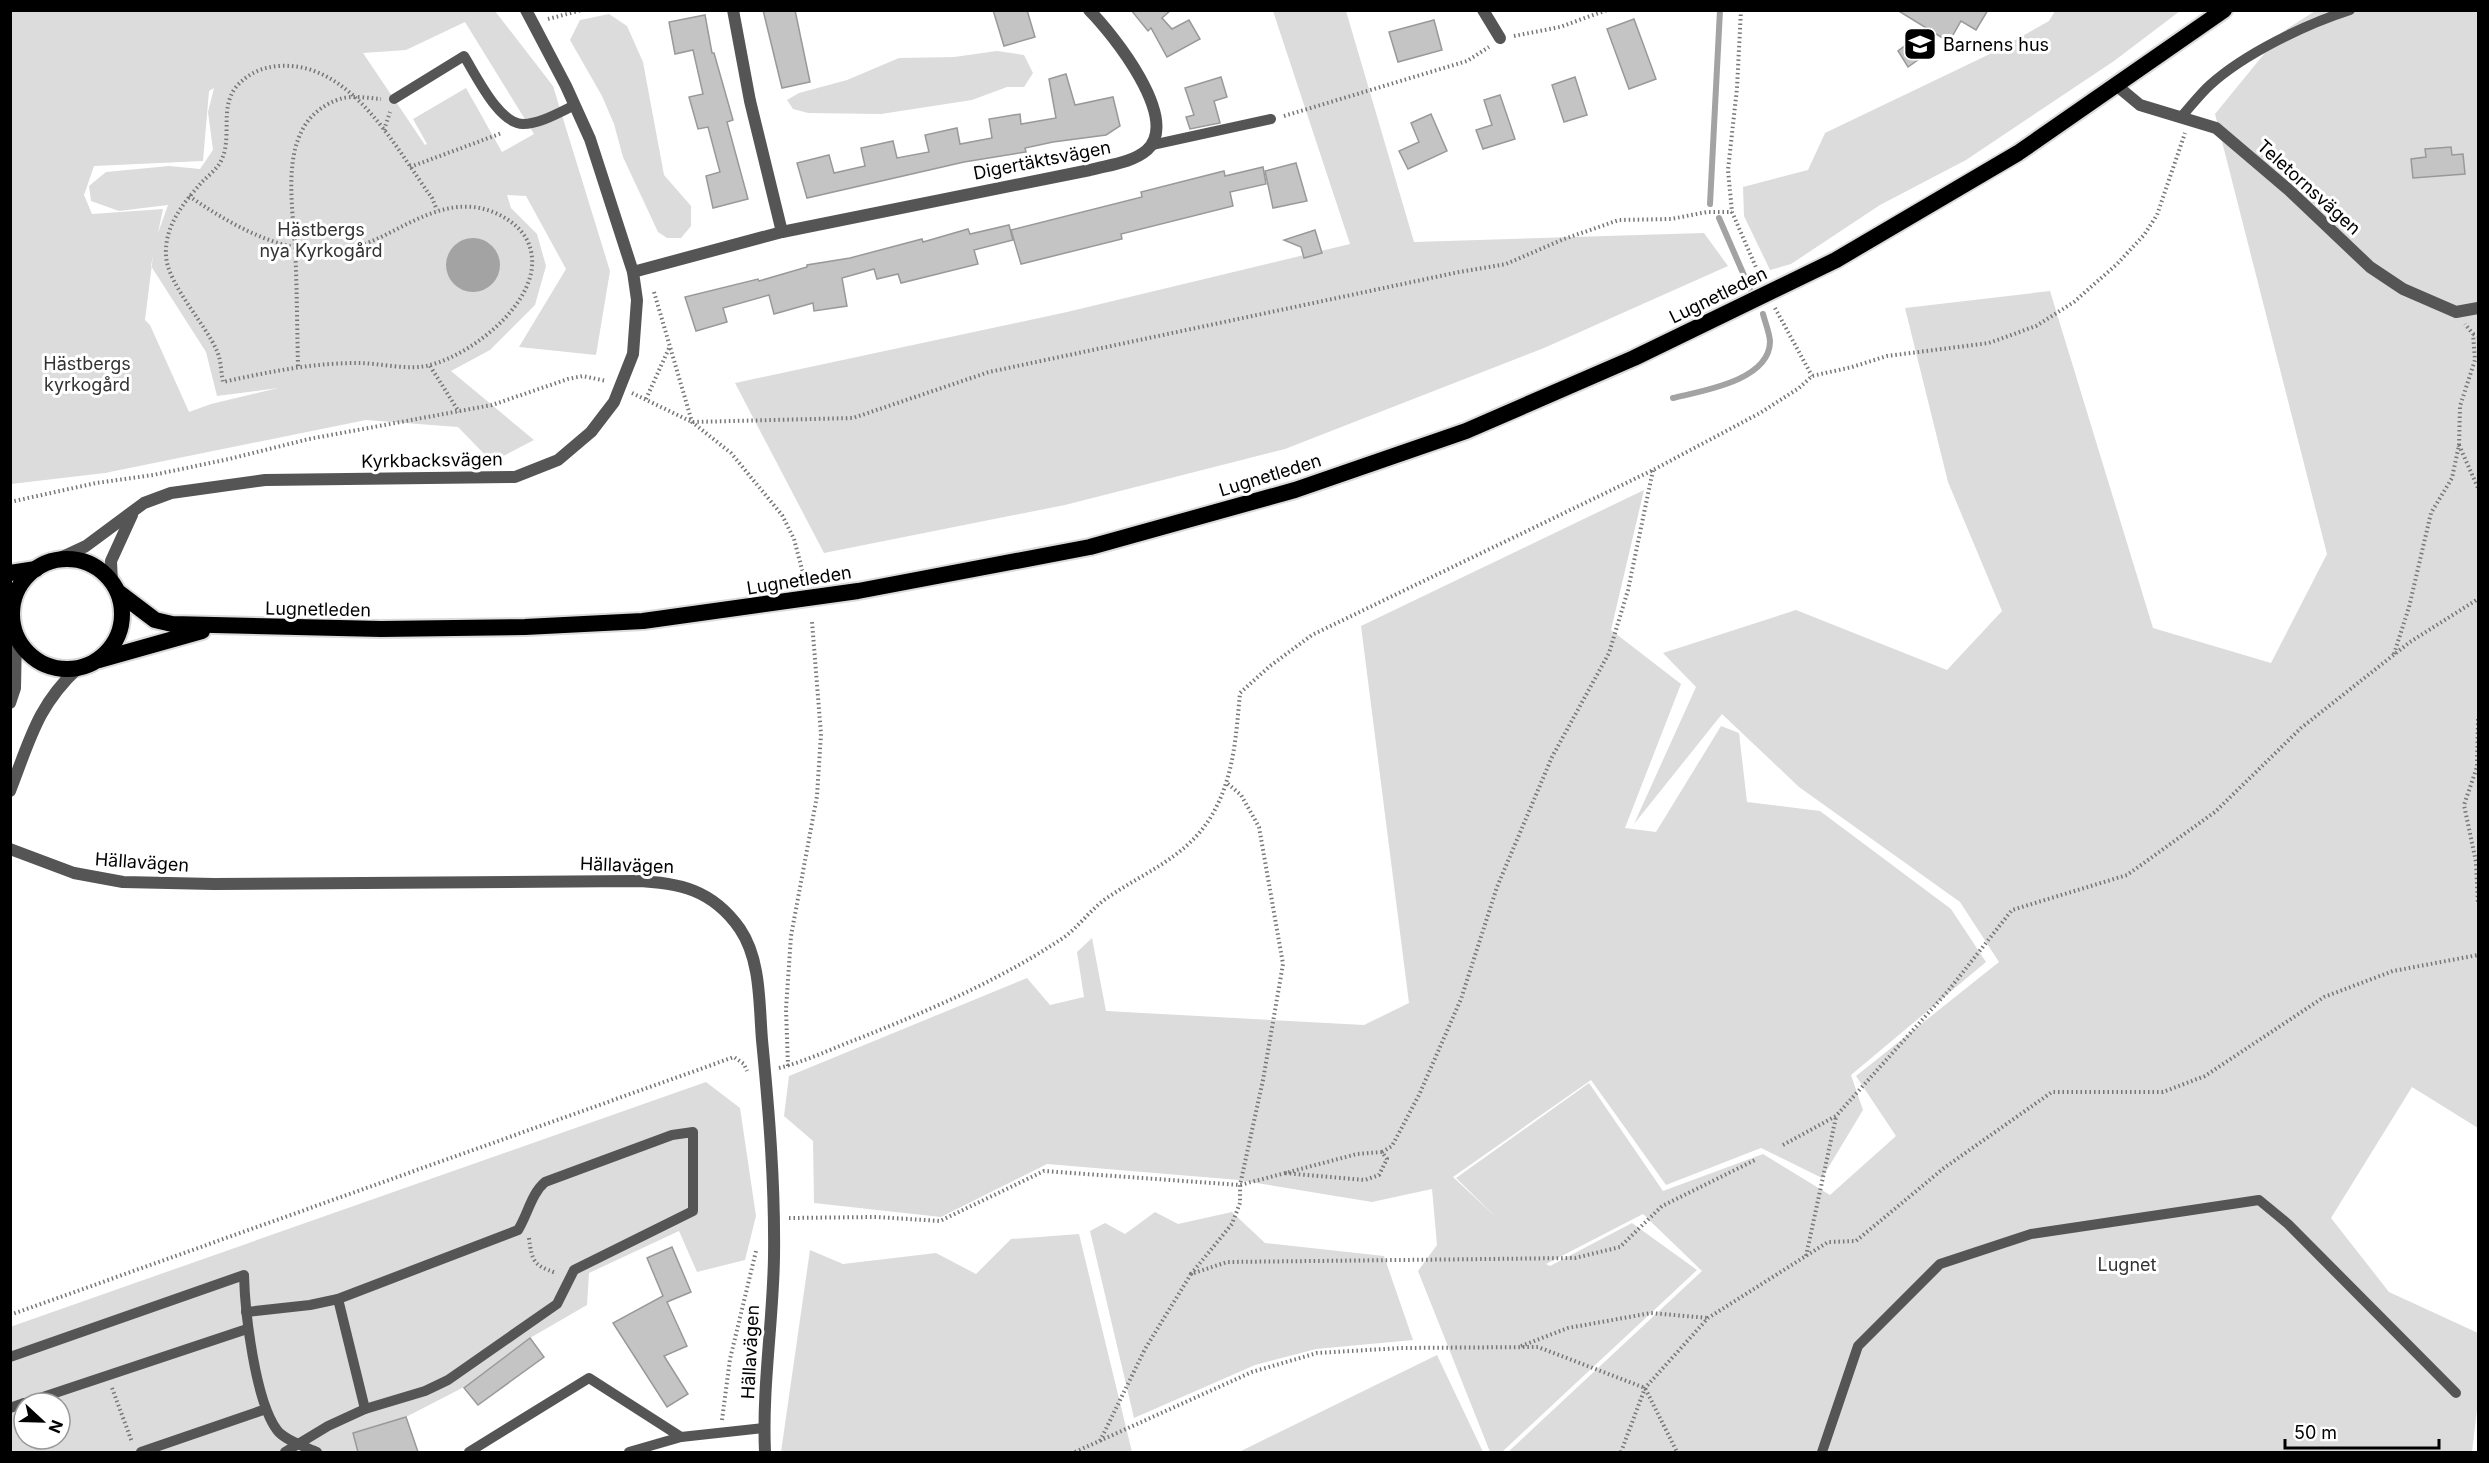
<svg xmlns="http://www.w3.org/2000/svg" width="2489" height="1463" viewBox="0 0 2489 1463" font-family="Inter,sans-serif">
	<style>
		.green { fill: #dcdcdc; fill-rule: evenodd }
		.water { fill: #a3a3a3 }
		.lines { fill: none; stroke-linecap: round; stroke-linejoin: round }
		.stream { stroke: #a3a3a3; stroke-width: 6 }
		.building { fill: #c4c4c4; stroke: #999; stroke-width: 1.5 }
		.trunk-casing { stroke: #dbdbdb; stroke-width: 20 }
		.path { stroke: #777; stroke-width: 4; stroke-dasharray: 1.5 3; stroke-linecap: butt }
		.service { stroke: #555; stroke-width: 10 }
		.minor { stroke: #555; stroke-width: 12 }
		.tertiary { stroke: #555; stroke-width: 12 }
		.trunk { stroke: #000; stroke-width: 16 }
		.labels { text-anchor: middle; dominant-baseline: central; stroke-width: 6; stroke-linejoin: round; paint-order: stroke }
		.poi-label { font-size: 18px; fill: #000; stroke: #fff; text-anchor: start }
		.street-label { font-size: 18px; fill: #000; stroke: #fff }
		.park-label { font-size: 18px; fill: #333; stroke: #fff }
	</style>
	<rect width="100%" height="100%" fill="#fff"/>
	<g class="green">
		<path d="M10 11H495L553 86 610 271 596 355 519 347 566 269 526 196 507 195 511 208 537 234 546 266 535 305 490 350 451 371 534 440 492 462 458 427 366 420 105 473 11 484ZM465 22 534 134 502 152 466 88 413 119 427 144 425 145 363 53 406 50ZM214 88 208 112 213 150 200 169 169 166 106 172 89 186 91 201 119 211 168 205 158 233 163 209 92 214 84 195 94 166 203 161 209 91ZM153 256 151 266 206 352 217 396 278 388 211 404 189 412 150 325 145 320Z"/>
		<path d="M1273 11H1346L1414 242 1704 233 1728 266 1544 348 1285 449 1065 505 824 553 735 383 1067 312 1350 244Z"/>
		<path d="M2055 11H2180L2114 61 1966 160 1880 205 1791 264 1770 270 1744 216 1743 187 1808 170 1825 133 1994 52 2049 21Z"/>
		<path d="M2315 11H2478V1128L2412 1087 2331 1218 2389 1292 2478 1333V1401L2472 1452H1508L1702 1271 1643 1214 1546 1264 1550 1266 1632 1223 1697 1270 1502 1452H1490L1418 1271 1437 1245 1432 1189 1372 1202 1239 1180 1047 1164 941 1217 814 1203 813 1141 784 1116 789 1076 1027 978 1050 1005 1084 997 1077 952 1092 938 1106 1011 1364 1025 1409 1003 1361 626 1644 490 1611 630 1681 684 1625 828 1656 832 1721 726 1739 733 1747 802 1820 811 1951 909 1986 962 1851 1075 1863 1110 1822 1178 1761 1148 1666 1185 1591 1080 1453 1177 1499 1220 1456 1178 1589 1083 1663 1191 1763 1154 1830 1195 1896 1136 1856 1076 1999 962 1960 902 1799 787 1722 714 1634 824 1696 687 1663 653 1796 610 1947 670 2002 611 1948 482 1905 308 2050 291 2153 628 2271 663 2327 554 2215 114 2282 32Z"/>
		<path d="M609 14 627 26 643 62 664 175 691 206V226L681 238H667L658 232 623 157 614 124 602 96 570 40 580 20Z"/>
		<path d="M997 51 1024 55 1033 73 1024 87H1007L972 100 881 114 808 113 793 109 787 100 799 93 847 80 899 58 954 57Z"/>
		<path d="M706 1082 740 1108 756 1216 745 1260 697 1272 679 1231 589 1273 587 1305 530 1338 464 1387 406 1417 353 1433 358 1452H11L10 1327ZM24 1403H60V1439H24Z"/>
		<path d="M1155 1212 1178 1224 1232 1212 1265 1243 1384 1256 1413 1340 1316 1349 1255 1365 1134 1418 1090 1231 1105 1223 1125 1234Z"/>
		<path d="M1079 1234 1132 1452H781L810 1250 843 1264 936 1253 976 1274 1011 1239Z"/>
		<path d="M1437 1355 1483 1452H1239Z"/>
	</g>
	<circle class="water" cx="473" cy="265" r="27"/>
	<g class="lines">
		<g class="stream">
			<path d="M1710 204 1720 10"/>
			<path d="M1719 218 1750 289"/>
			<path d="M1673 398C1701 391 1769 381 1770 342 1770 334 1765 322 1763 314"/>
		</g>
	</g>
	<g class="building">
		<path d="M763 10H795L810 82 782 88Z"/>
		<path d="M993 10H1027L1035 37 1004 46Z"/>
		<path d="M1131 10H1171L1162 18 1172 29 1189 20 1200 39 1167 57 1151 28 1148 31Z"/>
		<path d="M1897 10H1988L1976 30 1961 21 1949 42Z"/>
		<path d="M705 15 712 53H714L733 120 727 122 748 199 713 208 706 176 720 172 708 127 698 129 689 97 703 94 693 50 675 54 669 22Z"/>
		<path d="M1634 19 1656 79 1629 89 1607 29Z"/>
		<path d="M1434 20 1442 50 1398 62 1389 32Z"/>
		<path d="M1911 41 1922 57 1908 67 1898 51Z"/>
		<path d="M1066 74 1075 105 1113 97 1120 126 1106 135 1053 142 1025 148 1026 152 964 162 807 198 797 163 829 155 834 173 865 166 861 148 893 141 897 158 929 152 925 135 957 128 960 144 992 138 989 119 1020 114 1021 124 1056 118 1049 79Z"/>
		<path d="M1221 77 1227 97 1214 101 1220 123 1190 129 1186 117 1194 115 1185 88Z"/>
		<path d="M1575 77 1587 115 1564 122 1552 85Z"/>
		<path d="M1500 95 1515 139 1483 149 1476 130 1492 125 1484 100Z"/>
		<path d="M1431 114 1447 151 1408 169 1399 151 1419 142 1411 123Z"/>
		<path d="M2451 147 2452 155 2463 154 2465 174 2413 178 2411 159 2426 157 2425 149Z"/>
		<path d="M1296 163 1307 201 1273 208 1265 171Z"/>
		<path d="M1263 167 1266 184 1230 192 1233 206 1121 234 1122 239 1021 264 1011 230 1142 197 1141 192 1224 171 1225 176Z"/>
		<path d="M1009 225 1013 240 974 250 978 264 901 283 898 274 877 279 874 269 842 278 847 306 814 311 813 303 774 314 769 295 723 308 727 322 696 331 685 297 758 279 759 281 807 267V265L850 258 922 239 923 242 968 229 970 234Z"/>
		<path d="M1315 230 1322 253 1304 258 1301 247 1284 240Z"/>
		<path d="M672 1247 691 1292 667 1302 687 1346 664 1356 688 1394 667 1407 613 1323 663 1296 647 1258Z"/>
		<path d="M530 1338 544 1357 478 1405 464 1388Z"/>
		<path d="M406 1417 418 1452H358L353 1433Z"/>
	</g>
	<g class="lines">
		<g class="trunk-casing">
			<g id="trunk">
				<circle cx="67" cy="614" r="55"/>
				<path d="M10 573 36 569"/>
				<path d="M118 592 155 620 172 624 381 629 525 627 643 621 858 591 1090 547 1295 490 1466 431 1634 358 1836 260 2018 153 2224 10"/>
				<path d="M99 660 202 631"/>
			</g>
		</g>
		<g class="path">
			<path d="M1741 10 1737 88 1728 170 1732 212 1761 279"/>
			<path d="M548 19 582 10"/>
			<path d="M1514 36 1560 27 1607 10"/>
			<path d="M1284 116 1467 61 1489 47"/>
			<path d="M384 130 390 112"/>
			<path d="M410 167 502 133"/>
			<path d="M189 196C247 236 314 271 383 236 412 222 440 204 473 207 493 209 516 221 526 238 555 291 475 354 430 365 408 371 381 363 358 363 311 363 268 372 223 382 221 372 221 360 217 351 205 323 168 285 166 256 164 226 184 202 203 181 209 175 217 169 221 161 233 137 219 109 236 87 247 74 262 67 279 66 351 61 395 147 432 198L437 210"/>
			<path d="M654 292 692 422 731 453 782 515 794 539 804 577"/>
			<path d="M1775 308 1812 376"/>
			<path d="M2473 334 2478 336"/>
			<path d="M298 366C297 326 297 287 295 247 292 196 277 120 340 99 352 95 368 98 381 99"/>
			<path d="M430 366 459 412"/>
			<path d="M632 393 692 422 853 418 989 372 1459 272 1506 264 1564 239 1619 220 1671 219 1707 212H1732"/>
			<path d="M646 399 670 346"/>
			<path d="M2459 445 2478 488"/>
			<path d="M10 502 96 483 153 475 229 459 309 439 492 405 568 379 583 376 606 381"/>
			<path d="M2394 654 2409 607 2431 513 2452 478 2459 445 2460 406 2475 360 2473 334 2465 324"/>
			<path d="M2478 719 2477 767 2464 805 2476 862 2478 904"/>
			<path d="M788 1066 786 1009 791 936 817 796 821 734 812 622"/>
			<path d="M779 1068C807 1061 833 1048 860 1038 930 1010 1000 980 1063 938 1080 926 1092 907 1110 896 1147 871 1188 856 1212 815 1234 777 1236 736 1240 693L1270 666 1312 635 1653 470 1760 413 1799 388 1812 376 1852 367 1887 356 1989 343 2036 326 2074 302 2117 264 2144 235 2157 215 2185 133"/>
			<path d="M1783 1145 1836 1116 1948 991 2012 910 2127 875 2215 812 2301 728 2410 642 2478 599"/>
			<path d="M1382 1152 1392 1146 1419 1095 1461 999 1497 887 1552 757 1609 653 1628 590 1653 470"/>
			<path d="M789 1218 876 1217 940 1221 1044 1171 1240 1185 1357 1154 1382 1152 1387 1159 1379 1175 1365 1180 1284 1173"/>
			<path d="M529 1238C532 1261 533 1265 556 1273"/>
			<path d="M1806 1256 1836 1117"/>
			<path d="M1191 1274 1232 1224 1240 1203V1185L1263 1080 1283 964 1259 827 1241 795 1227 783"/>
			<path d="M10 1315 734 1057 744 1064 747 1071"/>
			<path d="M1521 1346 1568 1328 1651 1313 1708 1318"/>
			<path d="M112 1388 132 1442"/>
			<path d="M722 1420 730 1359 756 1251"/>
			<path d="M1100 1441 1145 1349 1191 1274 1227 1262 1575 1258 1620 1247 1662 1206 1755 1160"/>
			<path d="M1075 1452 1252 1372 1317 1353 1401 1348 1538 1347 1645 1388 1677 1452"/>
			<path d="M1621 1452 1645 1388 1708 1318 1828 1242 1856 1241 1944 1168 2052 1092H2163L2205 1076 2324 997 2393 971 2478 955"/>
		</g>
		<g class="service">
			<path d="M394 99 464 56C476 75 499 124 523 124 540 124 560 112 575 105"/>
			<path d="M2182 116C2191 106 2200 94 2210 85 2244 54 2306 24 2350 10"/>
			<path d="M1152 145 1271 119"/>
			<path d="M338 1299 365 1409"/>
			<path d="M246 1312 310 1305 338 1299 518 1230C528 1214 531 1194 545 1182L672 1135 693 1132V1211L574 1270 557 1304 448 1380 425 1391 365 1409 328 1426 285 1452"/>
			<path d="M10 1357 244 1275C245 1313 255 1400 277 1430 284 1440 306 1447 317 1452"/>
			<path d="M25 1403 247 1329"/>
			<path d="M10 1408 24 1403"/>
			<path d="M141 1452 266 1409"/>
			<path d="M469 1452 589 1378 681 1437"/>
			<path d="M629 1452 681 1437 764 1428"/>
			<path d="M1822 1452 1858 1346 1940 1264 2031 1234 2259 1200 2288 1224 2456 1393"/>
		</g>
		<g class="minor">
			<path d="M733 10 750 101 782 232"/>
			<path d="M1483 10 1500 38"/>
			<path d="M2116 85 2140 105 2216 128 2290 191 2370 267 2403 289 2456 312 2478 308"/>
			<path d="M633 272 782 232 1090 170C1108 165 1132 163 1147 150 1181 119 1113 34 1089 10"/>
		</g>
		<g class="tertiary">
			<path d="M56 560 86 546 144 503 171 493 265 480 515 477 558 460 591 432 614 402 633 354 637 300 633 272 590 139 566 86 526 10"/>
			<path d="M112 583 111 561 132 515"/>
			<path d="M10 703 15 688 16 636"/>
			<path d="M10 791C30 740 37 706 78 668"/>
			<path d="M10 849 74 873 123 882 214 884 634 881C679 882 713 890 740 929 761 960 759 1004 762 1040 769 1112 775 1184 774 1257 773 1322 762 1387 765 1452"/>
		</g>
		<use href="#trunk" class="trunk"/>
	</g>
	<defs>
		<g id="school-square" transform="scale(1.725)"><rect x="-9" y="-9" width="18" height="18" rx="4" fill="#000" stroke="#fff"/><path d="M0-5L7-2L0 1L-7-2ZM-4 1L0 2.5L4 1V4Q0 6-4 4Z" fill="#fff"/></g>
	</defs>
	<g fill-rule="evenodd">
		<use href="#school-square" x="1920" y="44"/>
	</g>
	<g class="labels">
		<g class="poi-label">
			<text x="1943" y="44">Barnens hus</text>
		</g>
		<g class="street-label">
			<text transform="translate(1042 160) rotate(-11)">Digertäktsvägen</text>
			<text transform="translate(2309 187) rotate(42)">Teletornsvägen</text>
			<text transform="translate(1718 295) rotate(-26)">Lugnetleden</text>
			<text transform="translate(432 460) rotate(-1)">Kyrkbacksvägen</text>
			<text transform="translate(1270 475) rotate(-17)">Lugnetleden</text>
			<text transform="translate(799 580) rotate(-9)">Lugnetleden</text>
			<text transform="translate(318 609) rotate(1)">Lugnetleden</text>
			<text transform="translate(142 862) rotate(4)">Hällavägen</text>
			<text transform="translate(627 865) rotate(2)">Hällavägen</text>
			<text transform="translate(750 1352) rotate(-87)">Hällavägen</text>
		</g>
		<g class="park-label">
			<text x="321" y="229">Hästbergs<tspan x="321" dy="21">nya Kyrkogård</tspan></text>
			<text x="87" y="363">Hästbergs<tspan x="87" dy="21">kyrkogård</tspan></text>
			<text x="2127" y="1264">Lugnet</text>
		</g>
	</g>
	<rect width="2489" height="1463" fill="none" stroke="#000000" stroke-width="24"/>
	<g transform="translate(42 1421) rotate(112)"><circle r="28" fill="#ffffff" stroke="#999999" stroke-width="1.5"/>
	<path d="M0-4.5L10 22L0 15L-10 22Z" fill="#000000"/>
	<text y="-9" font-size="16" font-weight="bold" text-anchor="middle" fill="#000000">N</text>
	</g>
	<path d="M2285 1439v9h154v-9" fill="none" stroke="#000000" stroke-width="3"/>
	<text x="2294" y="1439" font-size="18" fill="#000000" stroke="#ffffff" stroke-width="4.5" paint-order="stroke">50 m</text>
</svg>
